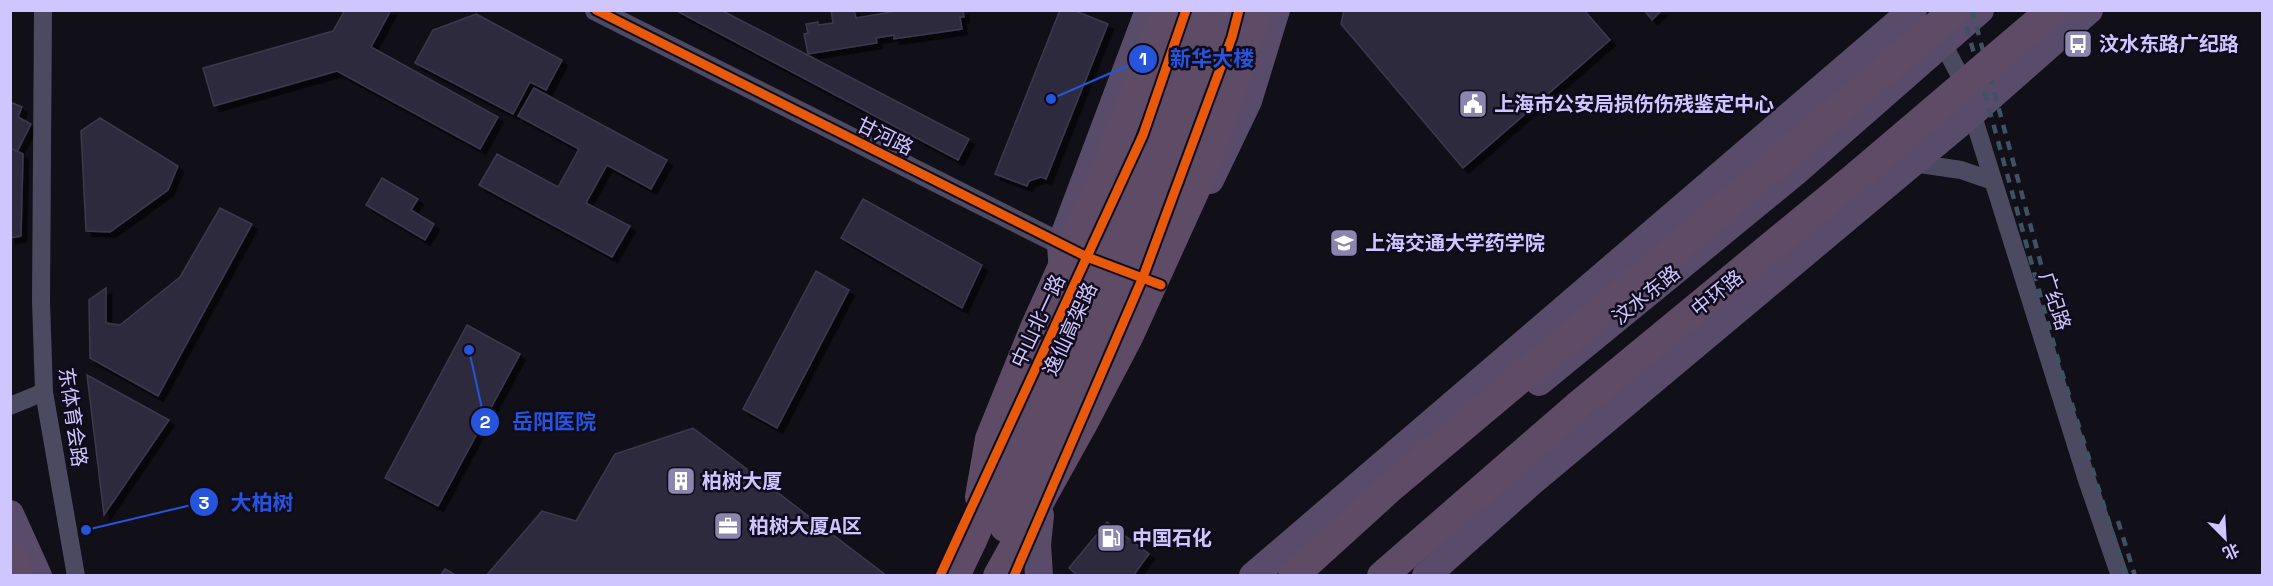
<svg xmlns="http://www.w3.org/2000/svg" width="2273" height="586" viewBox="0 0 2273 586" font-family="'Space Grotesk','Noto Sans SC',sans-serif">
	<style>
		.building { fill: #2f2b3c; stroke: #3c394d; stroke-width: 1.5; filter: url(#shadow) }
		.lines { fill: none; stroke-linecap: round; stroke-linejoin: round }
		.minor { stroke: #4c4a61; stroke-width: 18 }
		.tertiary { stroke: #4c4a61; stroke-width: 22 }
		.primary { stroke: #594c6b; stroke-width: 28 }
		.trunk { stroke: #5e4b66; stroke-width: 30 }
		.rail { stroke: #3f5162; stroke-width: 4.5; stroke-dasharray: 9 8; stroke-linecap: butt }
		.trunk-bridge { stroke: #5e4b66; stroke-width: 30 }
		.cycleway-casing { stroke: #0f0b1c; stroke-width: 13 }
		.cycleway { stroke: #e8590c; stroke-width: 9 }
		.labels { text-anchor: middle; dominant-baseline: central; stroke-width: 5; stroke-linejoin: round; paint-order: stroke }
		.poi-label { font-size: 20px; font-weight: bold; fill: #cfc6ff; stroke: #0f0b1c; text-anchor: start }
		.street-label { font-size: 20px; fill: #cfc6ff; stroke: #0f0b1c }
		.leader { fill: none; stroke: #2654da; stroke-width: 2 }
		.callout-dot { fill: #2654da; stroke: #0f0b1c; stroke-width: 2 }
		.mark-label { font-size: 18px; text-anchor: middle; font-weight: bold; fill: #fff }
		.callout-label { font-size: 21px; text-anchor: middle; font-weight: bold; fill: #2654da; stroke: #0f0b1c; stroke-width: 5; stroke-linejoin: round; paint-order: stroke }
	</style>
	<defs>
		<filter id="shadow"><feDropShadow dx="5.5" dy="5.5" stdDeviation="0" flood-color="#0009"/></filter>
	</defs>
	<rect width="100%" height="100%" fill="#110f18"/>
	<g class="building">
		<path d="M345 10H391L371 47 498 117 480 149 337 71 214 106 203 68 333 31Z"/>
		<path d="M675 10H721L969 139 958 160Z"/>
		<path d="M831 10H854L856 18 903 10H963L964 17H960L962 29 894 39V35L876 38 877 43 808 54 804 34 808 33 806 24 818 22V25L833 23Z"/>
		<path d="M1060 10H1073L1108 24 1046 179 1041 177 1029 181 1027 186 995 174Z"/>
		<path d="M1344 10H1584L1610 40 1463 168 1341 24Z"/>
		<path d="M1644 10H1662L1652 20Z"/>
		<path d="M476 14 562 60 546 90 530 82 513 114 415 63 433 30Z"/>
		<path d="M534 88 667 160 651 189 607 165 586 203 630 226 612 257 479 185 497 154 558 187 579 149 518 116Z"/>
		<path d="M10 102 22 107 18 117 31 124 17 152 10 148Z"/>
		<path d="M100 118 178 166 168 190 110 232 86 231 81 131Z"/>
		<path d="M10 148 23 154 21 236 10 238Z"/>
		<path d="M382 178 418 199 411 210 434 224 425 240 366 205Z"/>
		<path d="M863 199 982 265 962 308 841 238Z"/>
		<path d="M220 208 252 224 158 396 90 358 89 300 106 288V323L120 325 180 277Z"/>
		<path d="M816 271 849 290 777 428 743 409Z"/>
		<path d="M467 325 520 354 438 506 385 478Z"/>
		<path d="M87 375 169 420 104 515Z"/>
		<path d="M693 428 887 576H486L542 511 576 521 615 454Z"/>
		<path d="M1107 522 1149 554 1133 576H1078L1069 568Z"/>
		<path d="M445 569 457 576H440Z"/>
	</g>
	<g class="lines">
		<g class="minor">
			<path d="M43 10 41 301 44 392 76 576"/>
			<path d="M1939 36 1958 72 1972 113 2087 480 2120 576"/>
			<path d="M1913 163 1961 170 1993 181"/>
			<path d="M10 406 44 392"/>
		</g>
		<path class="tertiary" d="M596 10 1075 251"/>
		<g class="primary">
			<path d="M1210 96 1232 37 1239 10"/>
			<path d="M1210 180 1248 101 1276 10"/>
			<path d="M1150 260 1190 151"/>
			<path d="M1065 304 1061 244 1148 13"/>
			<path d="M1539 382 1794 173 1980 10"/>
			<path d="M10 514 38 576"/>
			<path d="M1039 576 1037 544 1040 515"/>
			<path d="M1253 576 1913 10"/>
			<path d="M1426 576 1530 483 1972 113 2089 10"/>
		</g>
		<g class="trunk">
			<path d="M10 554 20 576"/>
			<path d="M955 576 972 540"/>
			<path d="M1382 576 1580 404 1858 175"/>
		</g>
		<g class="rail">
			<path d="M1962 10 2059 363 2126 576"/>
			<path d="M1972 10 2042 268"/>
			<path d="M2118 521 2135 576"/>
		</g>
		<g class="trunk-bridge">
			<path d="M1858 175 2052 10"/>
			<path d="M980 497 990 439 1035 328 1101 182 1136 93 1164 10"/>
			<path d="M1005 527C1083 357 1171 190 1224 10"/>
			<path d="M972 540 1126 205 1166 109 1199 10"/>
			<path d="M998 576 1083 423 1129 335 1198 183 1258 10"/>
			<path d="M1293 576 1391 487 1714 216 1955 10"/>
		</g>
		<g class="cycleway-casing">
			<g id="cycleway">
				<path d="M596 10 1087 257 1161 285"/>
				<path d="M940 576 1143 135 1186 10"/>
				<path d="M1014 576 1143 277 1232 37 1239 10"/>
			</g>
		</g>
		<use href="#cycleway" class="cycleway"/>
	</g>
	<defs>
		<g id="bus-square" transform="scale(1.5)"><rect x="-9" y="-9" width="18" height="18" rx="4" fill="#8c86ae" stroke="#0f0b1c"/><path d="M-5-6H5V4H4V6H2V4H-2V6H-4V4H-5ZM-3.5-4V0h7V-4ZM-3.5 1.2v1.5H-2V1.2ZM2 1.2v1.5H3.5V1.2Z" fill="#fff"/></g>
		<g id="civic-square" transform="scale(1.5)"><rect x="-9" y="-9" width="18" height="18" rx="4" fill="#8c86ae" stroke="#0f0b1c"/><path d="M-.6-6.5H3V-4.5H.6V-3L4-1V1h2V6H-6V1h2V-1L-.6-3ZM-1.2 2.5V6h2.4V2.5Z" fill="#fff"/></g>
		<g id="school-square" transform="scale(1.5)"><rect x="-9" y="-9" width="18" height="18" rx="4" fill="#8c86ae" stroke="#0f0b1c"/><path d="M0-5L7-2L0 1L-7-2ZM-4 1L0 2.5L4 1V4Q0 6-4 4Z" fill="#fff"/></g>
		<g id="building-square" transform="scale(1.5)"><rect x="-9" y="-9" width="18" height="18" rx="4" fill="#8c86ae" stroke="#0f0b1c"/><path d="M-4-6H4V6H1V3H-1V6H-4ZM-2.5-4.3h1.7v1.8h-1.7ZM.8-4.3h1.7v1.8H.8ZM-2.5-1h1.7V.8h-1.7ZM.8-1h1.7V.8H.8Z" fill="#fff"/></g>
		<g id="office-square" transform="scale(1.5)"><rect x="-9" y="-9" width="18" height="18" rx="4" fill="#8c86ae" stroke="#0f0b1c"/><path d="M-6-3h4V-5.5h4V-3h4V5H-6ZM-1-4.5V-3h2v-1.5ZM-6 0V1H6V0Z" fill="#fff"/></g>
		<g id="fuel-square" transform="scale(1.5)"><rect x="-9" y="-9" width="18" height="18" rx="4" fill="#8c86ae" stroke="#0f0b1c"/><path d="M-5.5-6h7V0h2V4h1.3V-2.5L3-4.5l.8-.8L6-3V5H2.5V1h-1V6h-7ZM-4.2-4.7v3.2H.2V-4.7Z" fill="#fff"/></g>
	</defs>
	<g fill-rule="evenodd">
		<use href="#bus-square" x="2078" y="44"/>
		<use href="#civic-square" x="1473" y="104"/>
		<use href="#school-square" x="1344" y="243"/>
		<use href="#building-square" x="681" y="481"/>
		<use href="#office-square" x="728" y="526"/>
		<use href="#fuel-square" x="1111" y="538"/>
	</g>
	<g class="labels">
		<g class="poi-label">
			<text x="2099" y="44">汶水东路广纪路</text>
			<text x="1494" y="104">上海市公安局损伤伤残鉴定中心</text>
			<text x="1365" y="243">上海交通大学药学院</text>
			<text x="702" y="481">柏树大厦</text>
			<text x="749" y="526">柏树大厦A区</text>
			<text x="1132" y="538">中国石化</text>
		</g>
		<g class="street-label">
			<text transform="translate(885 136) rotate(26)">甘河路</text>
			<text transform="translate(1717 293) rotate(-39)">中环路</text>
			<text transform="translate(1646 295) rotate(-39)">汶水东路</text>
			<text transform="translate(2055 301) rotate(72)">广纪路</text>
			<text transform="translate(1038 321) rotate(-65)">中山北一路</text>
			<text transform="translate(1070 329) rotate(-65)">逸仙高架路</text>
			<text transform="translate(73 417) rotate(82)">东体育会路</text>
		</g>
	</g>
	<path class="leader" d="M1051 99L1143 59M469 350L485 422M86 530L204 502"/>
	<g class="callout-dot">
		<circle cx="1051" cy="99" r="6"/>
		<circle cx="469" cy="350" r="6"/>
		<circle cx="86" cy="530" r="6"/>
		<circle cx="1143" cy="59" r="15"/>
		<circle cx="485" cy="422" r="15"/>
		<circle cx="204" cy="502" r="15"/>
	</g>
	<g class="mark-label">
		<text x="1143" y="65">1</text>
		<text x="485" y="428">2</text>
		<text x="204" y="509">3</text>
	</g>
	<g class="callout-label">
		<text x="1212" y="66">新华大楼</text>
		<text x="554" y="429">岳阳医院</text>
		<text x="262" y="510">大柏树</text>
	</g>
	<rect width="2273" height="586" fill="none" stroke="#cfc6ff" stroke-width="24"/>
	<g transform="translate(2225 538) rotate(156)" stroke="#0f0b1c" stroke-width="4.5" paint-order="stroke">
	<path d="M0-4.5L10 22L0 15L-10 22Z" fill="#cfc6ff"/>
	<text y="-9" font-size="16" font-weight="bold" text-anchor="middle" fill="#cfc6ff">北</text>
	</g>
</svg>
